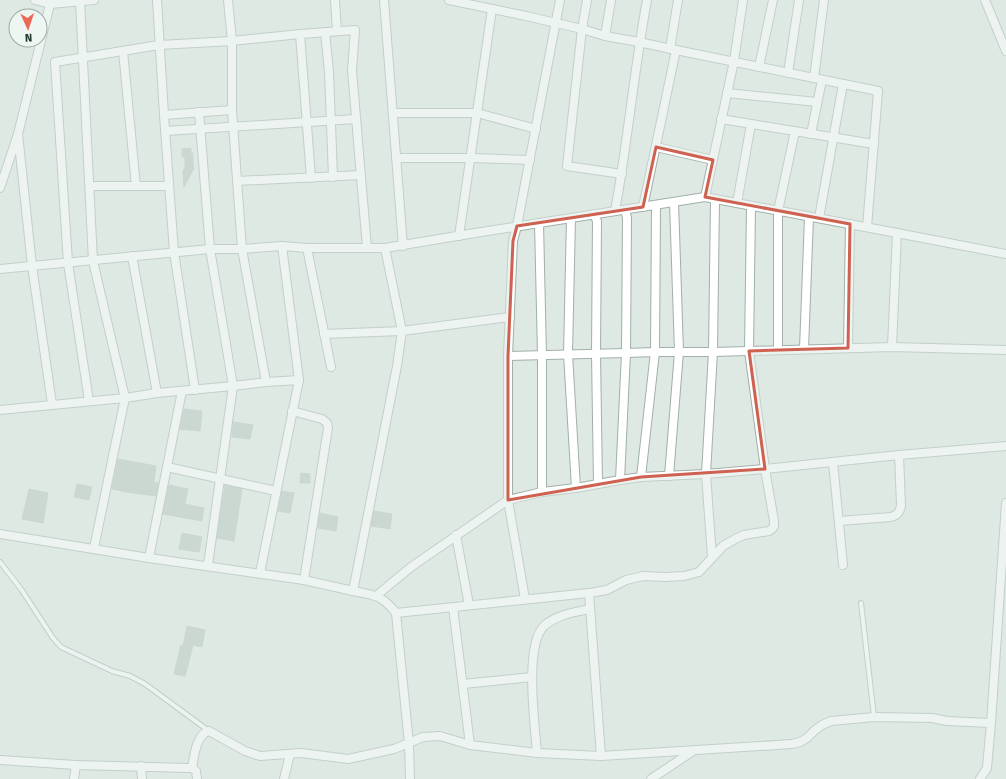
<svg xmlns="http://www.w3.org/2000/svg" width="1006" height="779" viewBox="0 0 1006 779" font-family="'Fira Sans',sans-serif">
	<style>
		.building { fill: #b3c4bb; stroke: #b1c2b9 }
		.lines { fill: none; stroke-linecap: round; stroke-linejoin: round }
		.service-casing { stroke: #a1b0a9; stroke-width: 6 }
		.minor-casing { stroke: #a1b0a9; stroke-width: 10 }
		.service { stroke: #fff; stroke-width: 4 }
		.minor { stroke: #fff; stroke-width: 8 }
		.marked { fill: none; stroke: #cf6151; stroke-width: 3; stroke-linejoin: round }
	</style>
	<rect width="100%" height="100%" fill="#dee9e3"/>
	<g class="building">
		<path d="M191 148V153H193V167L194 168 184 187 183 171 185 168V157H182V149Z"/>
		<path d="M184 409 202 411 200 431 180 429Z"/>
		<path d="M233 422 253 425 250 439 232 437Z"/>
		<path d="M118 459 156 466 154 482 158 483 156 496 126 492 112 489Z"/>
		<path d="M301 473 310 474V483H300Z"/>
		<path d="M77 484 92 487 89 500 74 497Z"/>
		<path d="M169 485 188 489 185 504 204 508 202 521 163 514Z"/>
		<path d="M225 485 242 489 234 541 217 538Z"/>
		<path d="M29 489 48 493 43 523 22 519Z"/>
		<path d="M282 491 294 493 290 513 278 511Z"/>
		<path d="M374 511 392 514 390 529 371 526Z"/>
		<path d="M320 513 338 517 336 531 318 528Z"/>
		<path d="M182 533 202 537 199 552 179 549Z"/>
		<path d="M187 626 205 630 202 647 193 645 185 676 174 674 181 645 183 646Z"/>
	</g>
	<g class="lines">
		<g class="service-casing">
			<g id="service">
				<path d="M0 562 21 589 53 638 61 647 112 671 130 676 145 684 209 731"/>
				<path d="M861 603 874 717"/>
			</g>
		</g>
		<g class="minor-casing">
			<g id="minor">
				<path d="M50 0V4L94 0"/>
				<path d="M157 0 164 115 174 252 195 390"/>
				<path d="M228 0 232 41V110L242 249 266 382"/>
				<path d="M335 0 337 31"/>
				<path d="M384 0 403 246"/>
				<path d="M449 0 526 16 582 29 605 36 639 42 676 50 643 207"/>
				<path d="M560 0 517 226 513 241 508 356V500L542 492 576 488 620 480 641 477 706 474 765 469 899 455 1006 446"/>
				<path d="M587 0 582 29 567 166 622 174"/>
				<path d="M985 0 1006 51"/>
				<path d="M80 1 93 261 125 398 94 548"/>
				<path d="M325 32 329 72 333 177"/>
				<path d="M300 34 311 178"/>
				<path d="M605 36 611 0"/>
				<path d="M670 49 678 0"/>
				<path d="M676 50 878 91 867 227"/>
				<path d="M123 51 136 186"/>
				<path d="M759 67 773 0"/>
				<path d="M788 73 799 0"/>
				<path d="M814 78 824 0"/>
				<path d="M727 93 817 102"/>
				<path d="M199 112 210 249 233 386 208 565"/>
				<path d="M393 113H477L536 129"/>
				<path d="M164 115 232 110"/>
				<path d="M721 119 874 144"/>
				<path d="M165 131 356 119"/>
				<path d="M18 134 32 266 52 404"/>
				<path d="M811 134 822 80"/>
				<path d="M656 147 713 160"/>
				<path d="M396 158H471L530 160"/>
				<path d="M237 181 361 175"/>
				<path d="M90 186H169"/>
				<path d="M0 188 18 134 50 4 35 0"/>
				<path d="M705 197 734 61 743 0"/>
				<path d="M737 203 751 124"/>
				<path d="M615 211C628 141 634 70 647 0"/>
				<path d="M594 214 597 221 596 354 598 484"/>
				<path d="M571 218 568 354 576 488"/>
				<path d="M819 218 843 84"/>
				<path d="M539 223 542 355V492"/>
				<path d="M459 236 492 9"/>
				<path d="M282 246 299 380"/>
				<path d="M307 248 331 367"/>
				<path d="M132 256 157 393"/>
				<path d="M0 269 210 249H242L282 246 307 248H385L475 233 705 197 897 233 1006 254"/>
				<path d="M324 334 402 331 510 317"/>
				<path d="M892 347 897 233"/>
				<path d="M848 348 850 224"/>
				<path d="M804 349 809 217"/>
				<path d="M778 350V211L795 131"/>
				<path d="M508 356 626 353 655 352H713L892 347 1006 350"/>
				<path d="M89 401 68 263 55 62 159 45 232 41 300 34 355 30 352 70 367 248"/>
				<path d="M0 410 125 398 157 393 233 386 266 382 299 380 260 573"/>
				<path d="M292 411 322 419 327 423 328 428 304 580"/>
				<path d="M833 462 843 565"/>
				<path d="M167 467 276 491"/>
				<path d="M669 476 679 352 674 202"/>
				<path d="M641 477 655 352 656 205"/>
				<path d="M620 480 626 353 627 218 625 210"/>
				<path d="M839 521 891 517C898 515 900 512 901 505L899 455"/>
				<path d="M0 534 149 558 304 580 353 591 397 366 402 331 385 248"/>
				<path d="M456 535 469 605"/>
				<path d="M712 557 706 474 713 352 715 199"/>
				<path d="M149 558 182 391"/>
				<path d="M353 591C374 595 382 595 396 613L409 744 410 779"/>
				<path d="M589 593 601 756"/>
				<path d="M376 596 411 567 508 500 525 599"/>
				<path d="M453 607 470 745"/>
				<path d="M396 613 589 593 607 590 626 580 643 576 665 577 684 576 699 572 723 546 737 538 744 535 769 531 772 529 774 526V521L765 469 749 351 751 206"/>
				<path d="M463 684 532 677"/>
				<path d="M537 753C535 726 524 645 544 626 556 615 575 612 590 609"/>
				<path d="M0 760 76 765 188 768H192L196 771 197 779"/>
				<path d="M141 766 142 779"/>
				<path d="M192 768C194 757 196 734 209 731L245 751 260 756 301 753 348 759 394 749 423 737 440 736 470 745 537 753 601 756 792 744 800 742 807 738 815 730 822 725 831 721 853 719 874 717 932 718 947 721 991 723"/>
				<path d="M74 779 76 765"/>
				<path d="M284 779 290 754"/>
				<path d="M651 779 693 751"/>
				<path d="M980 779 987 768 991 723 1006 503"/>
			</g>
		</g>
		<use href="#service" class="service"/>
		<use href="#minor" class="minor"/>
	</g>
	<path d="M0 0H1006V779H0ZM656 147 713 160 705 197 850 224 848 348 749 351 765 469 641 477 508 500V356L513 241 517 226 643 207Z" fill="#dee9e3" fill-opacity=".55" fill-rule="evenodd"/>
	<path class="marked" d="M656 147 713 160 705 197 850 224 848 348 749 351 765 469 641 477 508 500V356L513 241 517 226 643 207Z"/>
	<g transform="translate(28 28) rotate(177)"><circle r="19" fill="#eef6f1" stroke="#9caaa3"/>
	<path d="M0-3L7 15L0 10L-7 15Z" fill="#ee6857"/>
	<text y="-6" font-size="11" font-weight="bold" text-anchor="middle" fill="#20382e">N</text>
	</g>
</svg>
